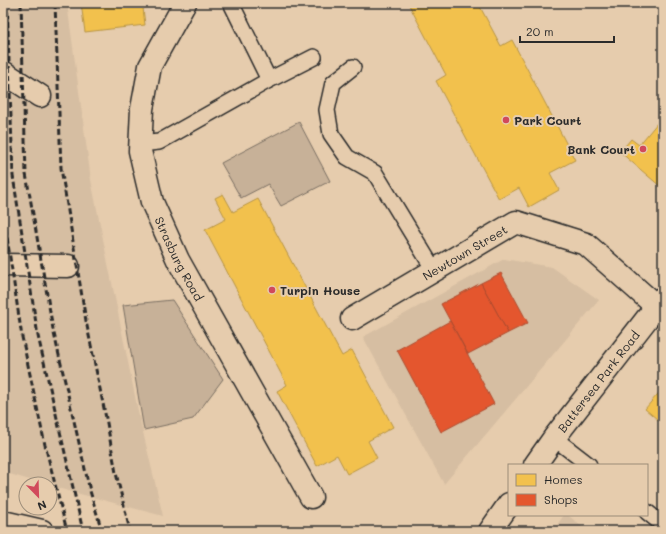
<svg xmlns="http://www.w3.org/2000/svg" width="666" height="534" viewBox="0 0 666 534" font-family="Mali,sans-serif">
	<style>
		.built { fill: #d6bea2 }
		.green { fill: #c7b198; stroke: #796e62 }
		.homes { fill: #f2c14e; stroke: #b69444 }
		.shops { fill: #e4572e; stroke: #ac4a2d }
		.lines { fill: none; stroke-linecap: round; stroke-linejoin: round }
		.lane-casing { stroke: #2b2b2b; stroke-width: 18 }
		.street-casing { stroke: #2b2b2b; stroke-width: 25 }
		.primary-casing { stroke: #2b2b2b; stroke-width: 25 }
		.highway-casing { stroke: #2b2b2b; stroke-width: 25 }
		.lane { stroke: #e6ccad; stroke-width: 15 }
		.street { stroke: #e6ccad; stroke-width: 22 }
		.primary { stroke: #e6ccad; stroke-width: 22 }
		.highway { stroke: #e6ccad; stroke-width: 22 }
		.rail { stroke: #2b2b2b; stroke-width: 3; stroke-dasharray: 6 3; stroke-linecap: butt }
		.poi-dot { fill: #d1495b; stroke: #e6ccad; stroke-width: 1.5 }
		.labels { text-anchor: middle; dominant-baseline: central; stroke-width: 4; stroke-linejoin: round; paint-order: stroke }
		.poi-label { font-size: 12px; font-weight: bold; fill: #2b2b2b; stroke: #e6ccad; text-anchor: start }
		.street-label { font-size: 12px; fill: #2b2b2b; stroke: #e6ccad }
	</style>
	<rect width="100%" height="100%" fill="#e6ccad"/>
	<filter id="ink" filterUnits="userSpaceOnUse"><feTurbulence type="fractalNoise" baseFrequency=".025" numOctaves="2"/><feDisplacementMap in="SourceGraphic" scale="8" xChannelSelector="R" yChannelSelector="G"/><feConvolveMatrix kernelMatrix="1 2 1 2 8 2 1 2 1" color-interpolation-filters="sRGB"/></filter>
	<g filter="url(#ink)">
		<g class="built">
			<path d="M3 3H67L91 180 138 411 163 516 50 486V484H43L3 472V386L6 368 3 367V293H7L3 272Z"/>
			<path d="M504 259 552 267 599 300 444 484 363 337Z"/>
			<path d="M564 515H568L587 531H553Z"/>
		</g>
		<g class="green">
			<path d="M299 122 330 181 281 206 268 184 241 198 221 163Z"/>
			<path d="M172 300 223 379 193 419 144 430 123 305Z"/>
		</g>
		<g class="homes">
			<path d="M81 3H157L158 6 143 8 145 25 85 32Z"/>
			<path d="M408 3H478L501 46 512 40 575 160 550 173 559 190 529 207 519 188 499 199 436 81 446 75Z"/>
			<path d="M663 116V185L661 187 620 152 631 139 639 145Z"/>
			<path d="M223 194 233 212 258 199 342 356 352 350 393 427 368 441 377 458 347 474 337 455 317 466 277 391 287 385 205 230 226 219 215 198Z"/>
			<path d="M663 388V424L645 409Z"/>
		</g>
		<g class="shops">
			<path d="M501 273 528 323 508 333 481 283Z"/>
			<path d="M481 283 508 333 468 354 441 304Z"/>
			<path d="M450 321 494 404 441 432 397 350Z"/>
		</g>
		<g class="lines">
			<g class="lane-casing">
				<g id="lane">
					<path d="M231 3 269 80"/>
					<path d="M353 67 333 83 327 110 331 134 347 157 375 173 434 270"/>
					<path d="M140 144 159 142 269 80 314 57"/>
					<path d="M554 438 589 465"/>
					<path d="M647 512 663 525"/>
				</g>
			</g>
			<g class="street-casing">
				<g id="street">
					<path id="s1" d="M185 3 150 66 142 109 140 151 152 202 178 260 311 497"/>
					<path d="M3 72 40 96"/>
					<path d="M3 265 68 266"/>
					<path id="s2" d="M352 319 516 222 586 244 656 306"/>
				</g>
			</g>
			<g class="primary-casing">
				<path id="primary" d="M3 522 42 531"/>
			</g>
			<g class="highway-casing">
				<g id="highway">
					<path id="s3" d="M535 465 554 438 663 298"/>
					<path d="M490 531 509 504"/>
				</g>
			</g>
			<use href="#lane" class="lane"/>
			<use href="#street" class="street"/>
			<use href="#primary" class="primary"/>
			<use href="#highway" class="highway"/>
			<g class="rail">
				<path d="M7 3 13 176 38 336 83 531"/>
				<path d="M21 3 26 174 53 329 90 491 102 531"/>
				<path d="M55 3 61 168 86 321 107 423 116 473 130 531"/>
				<path d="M3 211 22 337 45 445 67 531"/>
			</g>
		</g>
	</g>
	<g class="poi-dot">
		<circle cx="506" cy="120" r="4"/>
		<circle cx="643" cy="149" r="4"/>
		<circle cx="272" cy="290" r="4"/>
	</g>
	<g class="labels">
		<g class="poi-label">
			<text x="514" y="120">Park Court</text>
			<text x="635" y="149" text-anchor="end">Bank Court</text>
			<text x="280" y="290">Turpin House</text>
		</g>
		<g class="street-label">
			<text stroke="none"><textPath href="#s2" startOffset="131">Newtown Street</textPath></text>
			<text stroke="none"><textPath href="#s1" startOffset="273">Strasburg Road</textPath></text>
			<text stroke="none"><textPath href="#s3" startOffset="105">Battersea Park Road</textPath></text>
		</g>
	</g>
	<rect width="666" height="534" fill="none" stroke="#e6ccad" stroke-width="16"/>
	<rect x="8" y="8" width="650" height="518" fill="none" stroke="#2b2b2b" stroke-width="1.5" filter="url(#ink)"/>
	<rect x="508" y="464" width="140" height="52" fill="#e6ccad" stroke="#9b8c79"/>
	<rect x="516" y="474" width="20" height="12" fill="#f2c14e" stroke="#9b8c79"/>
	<text x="544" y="484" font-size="12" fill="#2b2b2b">Homes</text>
	<rect x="516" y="494" width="20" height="12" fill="#e4572e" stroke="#9b8c79"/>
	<text x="544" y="504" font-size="12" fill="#2b2b2b">Shops</text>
	<g transform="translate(38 496) rotate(157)"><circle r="19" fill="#e6ccad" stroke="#9b8c79"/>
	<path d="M0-3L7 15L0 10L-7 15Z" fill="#d1495b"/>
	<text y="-6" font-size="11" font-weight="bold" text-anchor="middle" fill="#2b2b2b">N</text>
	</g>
	<path d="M520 36v6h94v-6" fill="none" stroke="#2b2b2b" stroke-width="2"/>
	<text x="526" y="36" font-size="12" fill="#2b2b2b" stroke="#e6ccad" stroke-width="3" paint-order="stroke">20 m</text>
</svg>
